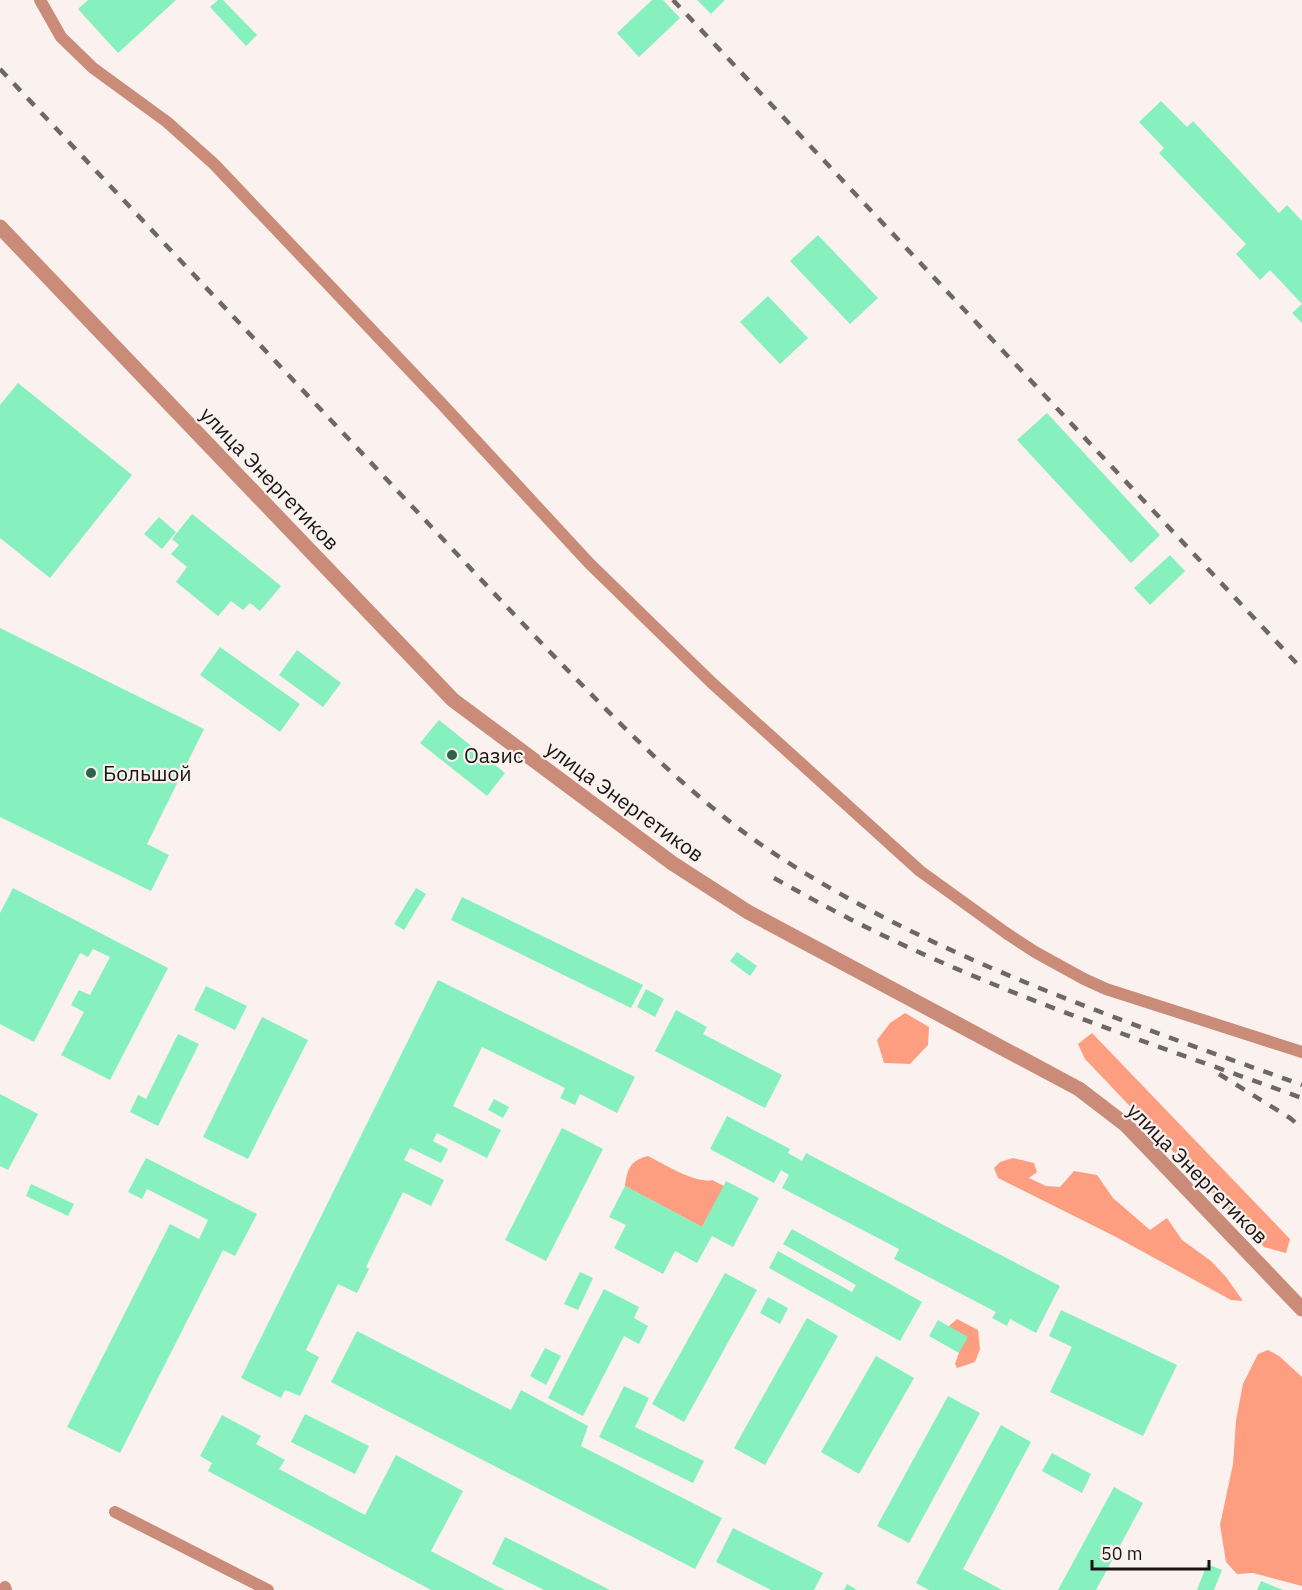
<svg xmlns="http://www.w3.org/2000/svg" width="1302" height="1590" viewBox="0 0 1302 1590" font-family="'IBM Plex Sans',sans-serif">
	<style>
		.forest { fill: #fd9e80 }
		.building { fill: #86f0be }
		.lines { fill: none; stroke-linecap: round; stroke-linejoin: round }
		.minor { stroke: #ca8c78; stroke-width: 12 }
		.tertiary { stroke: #ca8c78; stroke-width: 15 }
		.rail { stroke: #6d6866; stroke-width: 4.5; stroke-dasharray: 10 10; stroke-linecap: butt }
		.poi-dot { fill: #2c634a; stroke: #fbf2ef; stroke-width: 2 }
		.labels { text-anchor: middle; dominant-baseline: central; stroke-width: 4.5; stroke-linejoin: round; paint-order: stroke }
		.street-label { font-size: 21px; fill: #181514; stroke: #fbf2ef }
		.poi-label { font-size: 21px; fill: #181514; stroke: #fbf2ef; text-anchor: start }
	</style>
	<rect width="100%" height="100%" fill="#fbf2ef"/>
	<g class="forest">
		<path d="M905 1013 929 1027 928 1045 910 1064 884 1063 877 1040 890 1023Z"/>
		<path d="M1092 1033 1290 1239 1286 1253 1264 1247 1085 1059 1078 1044Z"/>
		<path d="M648 1156C664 1164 696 1184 712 1180L724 1186 702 1227 625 1186C627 1170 630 1160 648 1156Z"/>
		<path d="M1013 1158 1034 1163 1037 1172 1029 1178 1046 1186 1060 1187 1074 1171 1097 1175 1113 1198 1150 1230 1167 1218 1182 1240 1211 1261 1226 1277 1243 1301 1231 1300 1116 1237 998 1178 994 1168 1000 1162Z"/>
		<path d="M957 1319 978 1330 980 1349 975 1362 957 1368 955 1364 959 1353 949 1326Z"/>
		<path d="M1268 1350 1279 1356 1302 1377V1586L1253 1573 1237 1574 1226 1562 1220 1525 1233 1464 1236 1420 1243 1384 1258 1354Z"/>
	</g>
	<g class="building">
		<path d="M88 0H176L118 53 78 9Z"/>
		<path d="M218 0H223L257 35 246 46 210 7Z"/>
		<path d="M652 0H663L680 18 639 57 617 33Z"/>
		<path d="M697 0H725L711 14Z"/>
		<path d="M1161 101 1187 127 1193 121 1279 213 1287 205 1302 221V304L1270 270 1260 280 1236 254 1246 244 1159 153 1164 148 1139 122Z"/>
		<path d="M818 235 878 298 850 324 790 261Z"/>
		<path d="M768 296 808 338 780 364 740 322Z"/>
		<path d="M1302 304V323L1292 313Z"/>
		<path d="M18 383 132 475 50 578 0 538V405Z"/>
		<path d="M1047 413 1160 535 1131 563 1017 440Z"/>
		<path d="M192 514 281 586 260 611 250 603 243 610 231 601 218 616 176 582 187 567 171 554 179 545 172 539Z"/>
		<path d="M159 517 176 532 162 549 144 534Z"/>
		<path d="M1170 555 1185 571 1150 605 1134 588Z"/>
		<path d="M0 628 204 729 147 844 169 855 151 891 0 817Z"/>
		<path d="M220 647 300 704 280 732 200 675Z"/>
		<path d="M297 650 341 683 323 707 279 675Z"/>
		<path d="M439 720 505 773 487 796 420 743Z"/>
		<path d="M13 888 168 968 110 1080 61 1055 84 1012 71 1005 79 990 90 995 110 957 93 949 88 957 80 953 34 1042 0 1024V913Z"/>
		<path d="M416 888 426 894 404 930 394 924Z"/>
		<path d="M462 897 643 985 631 1008 451 920Z"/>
		<path d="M737 952 757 966 750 976 730 961Z"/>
		<path d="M438 980 635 1077 617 1113 580 1094 575 1105 560 1098 565 1088 482 1047 453 1106 501 1130 487 1158 437 1133 433 1141 448 1149 441 1163 410 1148 404 1160 444 1180 431 1206 403 1192 366 1267 369 1269 357 1293 338 1284 306 1350 319 1357 300 1396 285 1390 281 1398 241 1378Z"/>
		<path d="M206 986 247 1006 235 1030 194 1010Z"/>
		<path d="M646 989 664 999 655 1017 637 1007Z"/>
		<path d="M676 1010 707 1027 703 1034 782 1075 765 1108 655 1051Z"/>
		<path d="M262 1017 308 1040 248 1159 203 1137Z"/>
		<path d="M178 1034 199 1044 158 1126 130 1112 138 1095 146 1099Z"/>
		<path d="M0 1094 38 1114 8 1170 0 1166Z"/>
		<path d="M494 1099 509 1107 503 1118 488 1110Z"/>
		<path d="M727 1116 790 1149 788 1153 802 1161 806 1153 1060 1286 1036 1333 1010 1319 1007 1326 992 1318 996 1312 894 1259 899 1249 782 1188 789 1175 781 1170 774 1183 710 1149Z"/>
		<path d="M562 1128 603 1149 546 1261 505 1240Z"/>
		<path d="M146 1158 257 1214 235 1256 223 1250 120 1453 67 1427 170 1224 199 1239 208 1220 147 1189 142 1199 128 1192Z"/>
		<path d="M726 1181 759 1198 733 1247 712 1236 697 1263 675 1251 663 1274 614 1248 626 1225 609 1217 625 1186 702 1227Z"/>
		<path d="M31 1184 74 1204 68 1216 26 1196Z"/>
		<path d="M792 1229 922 1302 900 1341 769 1268 778 1251 852 1292 856 1285 783 1244Z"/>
		<path d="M580 1272 593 1278 578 1310 564 1304Z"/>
		<path d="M725 1273 757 1290 684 1422 652 1404Z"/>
		<path d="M604 1289 639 1307 634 1318 648 1326 639 1344 624 1336 583 1416 548 1398Z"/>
		<path d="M768 1297 788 1308 780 1324 760 1313Z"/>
		<path d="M1061 1310 1177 1365 1143 1436 1050 1392 1072 1347 1049 1336Z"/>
		<path d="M807 1318 838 1336 765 1465 734 1448Z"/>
		<path d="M938 1320 968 1337 959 1353 929 1336Z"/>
		<path d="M357 1331 511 1410 521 1390 588 1426 581 1446 722 1518 695 1569 331 1382Z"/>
		<path d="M545 1348 561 1356 546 1385 530 1376Z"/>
		<path d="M876 1356 914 1378 859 1474 821 1452Z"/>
		<path d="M624 1386 649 1398 635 1427 704 1461 693 1483 599 1437Z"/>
		<path d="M948 1396 980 1413 909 1543 877 1526Z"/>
		<path d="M305 1414 369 1446 355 1474 291 1442Z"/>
		<path d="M222 1415 261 1436 256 1444 285 1460 279 1469 365 1515 396 1455 463 1491 431 1551 505 1590H431L208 1471 212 1463 200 1456Z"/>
		<path d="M1001 1425 1031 1442 963 1569 1002 1590H929L916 1583Z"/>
		<path d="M1052 1453 1091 1474 1082 1493 1042 1471Z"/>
		<path d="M1114 1487 1143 1503 1096 1590H1058Z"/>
		<path d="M733 1528 823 1573 814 1590H771L716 1562Z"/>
		<path d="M505 1537 610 1590H544L492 1564Z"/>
		<path d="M1207 1564 1222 1570 1214 1590H1197Z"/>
		<path d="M1261 1581 1283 1590H1257Z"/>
		<path d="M847 1584 857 1590H844Z"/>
	</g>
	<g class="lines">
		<g class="minor">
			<path d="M40 0 61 37 93 68 167 122 214 164 441 403 589 563 712 683 920 871 1006 933 1035 952 1084 979 1106 989 1302 1052"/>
			<path d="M115 1512 268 1590"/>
			<path d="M5 1587 6 1590"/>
		</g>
		<path class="tertiary" d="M0 227 453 700 672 863 748 912 1079 1089 1126 1125 1302 1309"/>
		<g class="rail">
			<path d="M673 0 1302 669"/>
			<path d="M0 69C147 225 294 381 440 536 489 588 537 639 586 689 641 745 698 801 763 846 925 956 1119 1019 1302 1085"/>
			<path d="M774 878C815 901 856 923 899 943 1029 1004 1167 1049 1302 1098"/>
			<path d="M1219 1074 1290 1118 1302 1128"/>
		</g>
	</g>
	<g class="poi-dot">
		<circle cx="452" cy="755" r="6"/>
		<circle cx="91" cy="773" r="6"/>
	</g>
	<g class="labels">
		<g class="street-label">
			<text transform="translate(270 478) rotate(46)">улица Энергетиков</text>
			<text transform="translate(625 801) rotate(36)">улица Энергетиков</text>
			<text transform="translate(1198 1173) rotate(45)">улица Энергетиков</text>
		</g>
		<g class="poi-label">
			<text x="464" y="755">Оазис</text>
			<text x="103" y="773">Большой</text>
		</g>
	</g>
	<path d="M1092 1560v9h117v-9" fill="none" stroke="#181514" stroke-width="3"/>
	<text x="1101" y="1560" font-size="18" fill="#181514" stroke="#fbf2ef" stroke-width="4.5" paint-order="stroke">50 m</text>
</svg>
